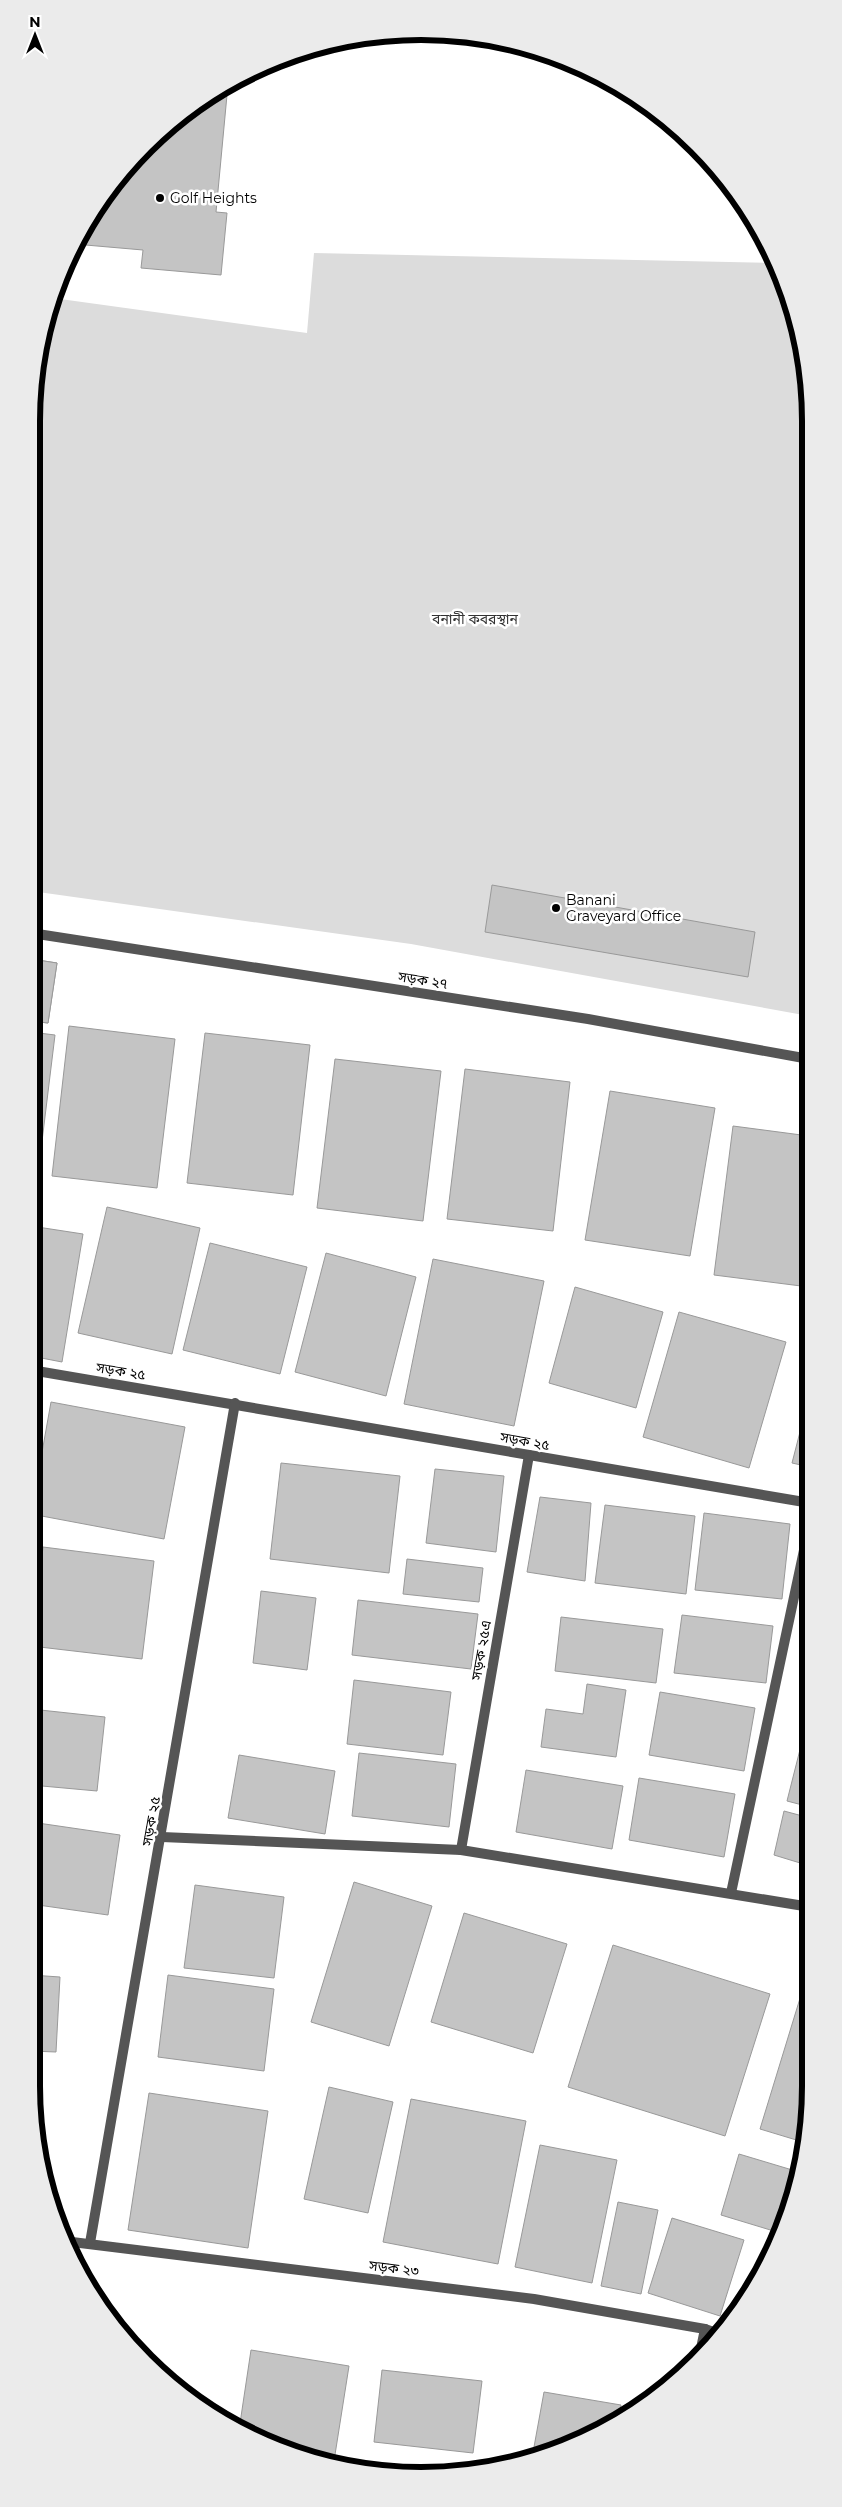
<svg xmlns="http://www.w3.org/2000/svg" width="842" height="2507" viewBox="0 0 842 2507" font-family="Montserrat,'Noto Sans Bengali',sans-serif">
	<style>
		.green { fill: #dcdcdc }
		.building { fill: #c4c4c4; stroke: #999 }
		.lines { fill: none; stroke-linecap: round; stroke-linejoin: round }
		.minor { stroke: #555; stroke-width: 10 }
		.tertiary { stroke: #555; stroke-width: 10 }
		.poi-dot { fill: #000; stroke: #fff; stroke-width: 2 }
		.labels { text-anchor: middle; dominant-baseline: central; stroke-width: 5; stroke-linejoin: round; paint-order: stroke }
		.poi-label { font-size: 14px; fill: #000; stroke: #fff; text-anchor: start }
		.park-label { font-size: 14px; fill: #333; stroke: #fff }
		.street-label { font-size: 14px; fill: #000; stroke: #fff }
		.rim { fill: none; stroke: #000; stroke-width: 6 }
	</style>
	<rect width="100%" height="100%" fill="#fff"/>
	<path class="green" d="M314 253 776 263 781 272 807 370 809 1016 411 944 31 891V421L44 320 53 298 307 333Z"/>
	<g class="building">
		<path d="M212 94 227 95 216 212 227 213 221 275 141 268 143 250 74 244 112 184 164 128Z"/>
		<path d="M492 885 755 932 748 977 485 932Z"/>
		<path d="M31 959 57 963 48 1023 31 1021Z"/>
		<path d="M31 959 57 963 48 1023 31 1021Z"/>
		<path d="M69 1026 175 1039 157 1188 52 1176Z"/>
		<path d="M31 1032 55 1035 38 1174H31Z"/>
		<path d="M205 1033 310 1045 293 1195 187 1183Z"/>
		<path d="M335 1059 441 1071 423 1221 317 1208Z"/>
		<path d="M465 1069 570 1082 553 1231 447 1219Z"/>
		<path d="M610 1091 715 1108 690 1256 585 1240Z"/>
		<path d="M733 1126 809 1136V1287L714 1275Z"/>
		<path d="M107 1207 200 1228 172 1354 78 1333Z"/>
		<path d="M31 1226 83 1234 62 1362 31 1356Z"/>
		<path d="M210 1243 307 1267 280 1374 183 1350Z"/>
		<path d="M326 1253 416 1277 386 1396 295 1372Z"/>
		<path d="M433 1259 544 1281 514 1426 404 1404Z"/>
		<path d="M575 1287 663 1312 636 1408 549 1383Z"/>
		<path d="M679 1312 786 1342 749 1468 643 1437Z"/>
		<path d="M809 1397 810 1467 792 1463Z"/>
		<path d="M51 1402 185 1427 164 1539 31 1514Z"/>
		<path d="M281 1463 400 1476 389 1573 270 1559Z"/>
		<path d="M435 1469 504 1476 496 1552 426 1543Z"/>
		<path d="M540 1497 591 1503 585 1581 527 1572Z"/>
		<path d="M605 1505 695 1516 686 1594 595 1583Z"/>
		<path d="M704 1513 790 1524 782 1599 695 1590Z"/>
		<path d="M43 1547 154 1561 142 1659 31 1646Z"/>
		<path d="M407 1559 483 1568 479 1602 403 1594Z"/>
		<path d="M261 1591 316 1598 307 1670 253 1663Z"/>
		<path d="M358 1600 478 1614 471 1669 352 1655Z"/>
		<path d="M682 1615 773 1626 766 1683 674 1673Z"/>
		<path d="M561 1617 663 1629 656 1683 555 1671Z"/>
		<path d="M354 1680 451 1692 443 1755 347 1744Z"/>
		<path d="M587 1684 626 1690 616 1757 541 1747 546 1709 583 1714Z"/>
		<path d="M660 1692 755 1708 744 1771 649 1755Z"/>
		<path d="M31 1709 105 1717 97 1791 31 1785Z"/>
		<path d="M810 1710V1807L787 1801Z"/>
		<path d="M359 1753 456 1764 449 1827 352 1816Z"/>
		<path d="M239 1755 335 1771 325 1834 228 1818Z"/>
		<path d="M526 1770 623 1786 612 1849 516 1832Z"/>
		<path d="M639 1778 735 1794 724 1857 629 1840Z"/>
		<path d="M784 1811 810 1818V1866L774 1855Z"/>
		<path d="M31 1822 120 1835 108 1915 31 1904Z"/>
		<path d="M354 1882 432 1906 389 2046 311 2022Z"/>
		<path d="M195 1885 284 1897 274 1978 184 1968Z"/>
		<path d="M464 1913 567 1944 533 2053 431 2022Z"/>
		<path d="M613 1945 770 1994 725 2136 568 2087Z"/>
		<path d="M31 1975 60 1977 56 2052 31 2051Z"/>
		<path d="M168 1975 274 1989 264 2071 158 2057Z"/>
		<path d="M805 1982 811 1984V2086L803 2142 760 2129Z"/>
		<path d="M329 2087 393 2102 368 2213 304 2199Z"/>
		<path d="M149 2093 268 2111 248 2248 128 2230Z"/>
		<path d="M411 2099 526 2121 498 2264 383 2242Z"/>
		<path d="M540 2145 617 2160 592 2283 515 2267Z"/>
		<path d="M739 2154 799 2172 798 2187 777 2232 721 2215Z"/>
		<path d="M618 2202 658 2210 641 2294 601 2286Z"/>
		<path d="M672 2218 744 2240 720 2316 648 2293Z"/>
		<path d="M251 2350 349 2366 334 2461 248 2435 239 2430Z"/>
		<path d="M382 2370 482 2381 473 2453 374 2442Z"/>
		<path d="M544 2392 621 2405 618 2419 532 2458Z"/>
		<path d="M186 2397 203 2399 202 2407Z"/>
	</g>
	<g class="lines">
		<g class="minor">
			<path d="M31 1370 810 1503"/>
			<path d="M162 1837 461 1850 810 1907"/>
			<path d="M461 1850 529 1455"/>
			<path d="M731 1893 810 1522"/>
			<path d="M64 2241 534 2299 705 2329 719 2334"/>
			<path d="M90 2243 235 1403"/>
			<path d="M699 2358 705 2329"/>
		</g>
		<path class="tertiary" d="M31 933 588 1019 809 1059"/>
	</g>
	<g class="poi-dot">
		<circle cx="160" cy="198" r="5"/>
		<circle cx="556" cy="908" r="5"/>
	</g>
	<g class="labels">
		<g class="poi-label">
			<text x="170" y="198">Golf Heights</text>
			<text x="566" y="900">Banani<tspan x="566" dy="16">Graveyard Office</tspan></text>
		</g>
		<g class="park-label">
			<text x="475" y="619">বনানী কবরস্থান</text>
		</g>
		<g class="street-label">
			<text transform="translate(423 980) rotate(9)">সড়ক ২৭</text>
			<text transform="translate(121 1371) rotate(9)">সড়ক ২৫</text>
			<text transform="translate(525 1441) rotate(10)">সড়ক ২৫</text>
			<text transform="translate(481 1650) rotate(-80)">সড়ক ২৫এ</text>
			<text transform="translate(151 1821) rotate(-80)">সড়ক ২৫</text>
			<text transform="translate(394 2268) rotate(7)">সড়ক ২৩</text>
		</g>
	</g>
	<path d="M0 0H842V2507H0ZM421 40H421A381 381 0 0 1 802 421V2086A381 381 0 0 1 421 2467H421A381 381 0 0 1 40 2086V421A381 381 0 0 1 421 40Z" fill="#ebebeb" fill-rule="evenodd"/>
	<path class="rim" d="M421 40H421A381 381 0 0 1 802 421V2086A381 381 0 0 1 421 2467H421A381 381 0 0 1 40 2086V421A381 381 0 0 1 421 40Z"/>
	<g transform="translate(35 35)" stroke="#ffffff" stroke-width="4" paint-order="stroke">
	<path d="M0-4L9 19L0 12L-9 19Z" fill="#000000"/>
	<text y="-8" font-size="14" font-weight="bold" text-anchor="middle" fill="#000000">N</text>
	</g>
</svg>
